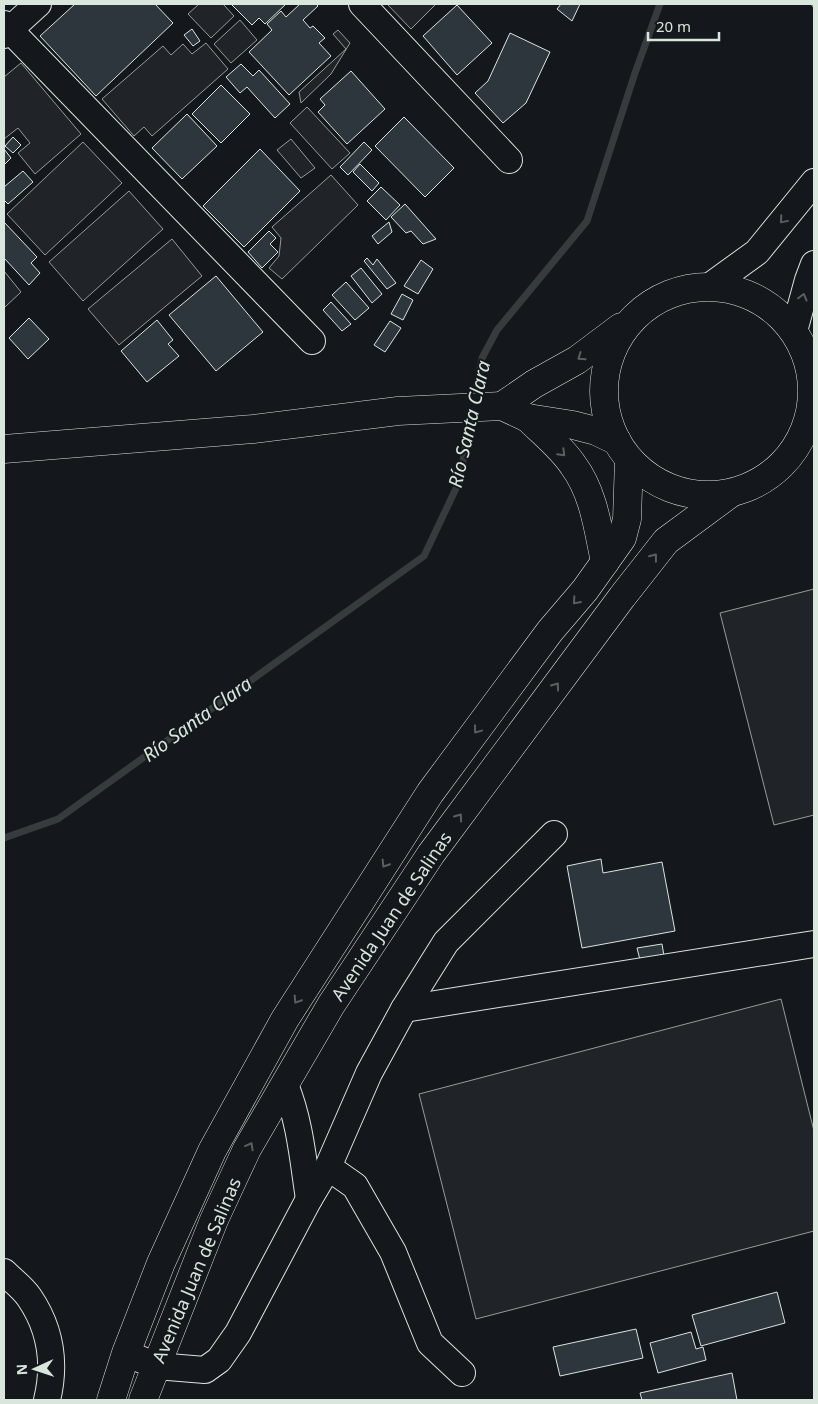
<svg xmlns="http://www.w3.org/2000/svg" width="818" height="1404" viewBox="0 0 818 1404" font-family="'Noto Sans',sans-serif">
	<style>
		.green { fill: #202428; stroke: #939e99 }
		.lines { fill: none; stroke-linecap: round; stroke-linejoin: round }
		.stream { stroke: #363b3e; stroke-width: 7 }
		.building { fill: #2c363c; stroke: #d8e6dc }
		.minor-casing { stroke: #d8e6dc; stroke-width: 28 }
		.major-casing { stroke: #d8e6dc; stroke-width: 29 }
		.highway-casing { stroke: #d8e6dc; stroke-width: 29 }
		.minor { stroke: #14181c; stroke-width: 26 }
		.major { stroke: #14181c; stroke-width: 28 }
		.highway { stroke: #14181c; stroke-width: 28 }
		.power { stroke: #ffb74d; stroke-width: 1; stroke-dasharray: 18 4 2.5 4; stroke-linecap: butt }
		.oneway { stroke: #59605f }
		.labels { text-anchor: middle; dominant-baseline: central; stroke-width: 4; stroke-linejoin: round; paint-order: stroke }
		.street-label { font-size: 18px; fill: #d8e6dc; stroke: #14181c }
		.water-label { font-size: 19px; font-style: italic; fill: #d8e6dc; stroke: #14181c }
	</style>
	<rect width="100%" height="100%" fill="#14181c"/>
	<g class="green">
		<path d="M199 4H223L234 16 211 38 188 14Z"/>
		<path d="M387 4H436L411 29Z"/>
		<path d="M240 20 257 40 231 63 214 44Z"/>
		<path d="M338 30 350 43 331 74 301 103 299 92 346 49 333 34Z"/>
		<path d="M206 43 228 69 152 136 144 127 134 136 102 99 163 46 171 55 183 44 192 54Z"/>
		<path d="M21 63 81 134 35 174 18 153 30 143 18 128 4 139V77Z"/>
		<path d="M307 107 350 153 332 169 290 123Z"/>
		<path d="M291 139 315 168 301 178 277 150Z"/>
		<path d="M83 142 122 183 45 255 7 214Z"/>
		<path d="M331 175 358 205 282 279 269 268 279 256 281 238 272 227Z"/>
		<path d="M129 191 163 229 83 301 49 262Z"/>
		<path d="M172 239 202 276 119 345 88 309Z"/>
		<path d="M4 271 21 292 5 307 4 306Z"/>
		<path d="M814 589V815L774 825 720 613Z"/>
		<path d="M781 999 814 1131V1231L476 1319 419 1094Z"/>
	</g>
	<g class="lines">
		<g class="stream">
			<path d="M474 402 482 358 497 330 587 221 635 73 660 4"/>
			<path d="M4 838 58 819 424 556 459 482 472 412"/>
		</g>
	</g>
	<g class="building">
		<path d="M75 4H155L173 23 96 96 40 36Z"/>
		<path d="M231 4H286L265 24 259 18 252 25Z"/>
		<path d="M300 4H316L318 6 303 20 310 28 313 26 325 38 319 43 331 56 289 95 249 52 272 30 267 24 281 11 286 17Z"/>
		<path d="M561 4H580L572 21 557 9Z"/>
		<path d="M457 5 492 43 457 75 423 36Z"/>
		<path d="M192 29 200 41 193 46 184 35Z"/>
		<path d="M510 33 550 52 526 103 503 123 475 93 488 81Z"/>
		<path d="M241 64 253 76 259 70 290 104 275 118 247 87 240 93 226 77Z"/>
		<path d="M351 71 385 109 347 144 318 112 325 105 320 99Z"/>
		<path d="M221 85 250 114 221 143 192 114Z"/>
		<path d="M187 114 217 146 182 179 152 148Z"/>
		<path d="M404 117 454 168 425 197 375 146Z"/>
		<path d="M13 137 21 145 13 153 5 146Z"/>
		<path d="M364 142 372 150 348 175 340 167Z"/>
		<path d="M4 149 11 158 4 165Z"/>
		<path d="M260 149 300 191 244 247 203 206Z"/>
		<path d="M360 164 379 183 372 191 353 172Z"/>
		<path d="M23 171 33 182 8 204 4 200V187Z"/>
		<path d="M381 187 400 205 386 220 367 201Z"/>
		<path d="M405 204 436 239 423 244 411 231 406 233 391 217Z"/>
		<path d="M4 222 37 257 31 263 40 273 29 285 4 258Z"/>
		<path d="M389 222 392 232 378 244 372 236Z"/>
		<path d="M269 231 276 238 270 244 278 252 262 268 248 252Z"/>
		<path d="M367 258 373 265 377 259 396 283 387 289 364 261Z"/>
		<path d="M421 260 433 269 418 294 404 286Z"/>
		<path d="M361 268 382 294 372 303 351 276Z"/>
		<path d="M216 276 263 332 216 371 169 315Z"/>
		<path d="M346 282 369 308 355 320 332 295Z"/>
		<path d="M402 294 413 300 403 320 391 314Z"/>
		<path d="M331 302 351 324 342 331 323 310Z"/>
		<path d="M29 318 49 339 28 359 9 338Z"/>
		<path d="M157 320 173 340 168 344 179 356 147 382 121 351Z"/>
		<path d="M390 321 401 328 385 352 374 345Z"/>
		<path d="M601 859 603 873 662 862 675 931 582 948 567 866Z"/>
		<path d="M662 944 664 956 640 960 637 948Z"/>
		<path d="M777 1292 785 1323 701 1346 692 1315Z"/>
		<path d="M636 1329 643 1358 560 1376 553 1347Z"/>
		<path d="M691 1332 696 1349 703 1347 706 1360 658 1373 650 1343Z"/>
		<path d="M732 1373 737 1400H642L640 1393Z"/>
	</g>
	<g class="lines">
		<g class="minor-casing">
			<g id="minor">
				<path d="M362 4 509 160"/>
				<path d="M4 24 312 341"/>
				<path d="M4 35 38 4"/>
				<path d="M710 286 757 252 814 182"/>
				<path d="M794 331 808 280 814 264"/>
				<path d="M404 1009 814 944"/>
				<path d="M285 1085C300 1121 303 1160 309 1199"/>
				<path d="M328 1167 355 1186 393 1252 430 1343 462 1373"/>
				<path d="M4 1272C12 1280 22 1287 29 1297 51 1329 56 1363 47 1400"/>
				<path d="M126 1353 156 1366 205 1370 219 1360 238 1333 309 1199 328 1167 369 1073 404 1009 446 942 554 834"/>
			</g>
		</g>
		<g class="major-casing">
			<g id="major">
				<path d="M111 1400 126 1353 161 1263 212 1151 285 1019 430 793 550 631 585 590 622 538 627 519 629 460"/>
				<path d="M143 1400 214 1220 247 1149 331 1005 431 854 622 597 666 541 731 493"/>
			</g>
		</g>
		<g class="highway-casing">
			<g id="highway">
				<circle cx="708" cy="391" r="104"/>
				<path d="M502 406 534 384 577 360 621 327"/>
				<path d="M528 418C542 432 562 448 573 465 594 493 598 529 605 562"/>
				<path d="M4 449 253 429 398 411 502 406 528 418 573 425 596 431 617 441"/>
			</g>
		</g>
		<use href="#minor" class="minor"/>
		<use href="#major" class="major"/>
		<use href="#highway" class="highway"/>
		<path class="power" d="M811 4 814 8"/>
	</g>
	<defs><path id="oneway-chevron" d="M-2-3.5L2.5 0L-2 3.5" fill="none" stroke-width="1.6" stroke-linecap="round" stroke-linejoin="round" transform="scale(1.25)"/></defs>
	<g class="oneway">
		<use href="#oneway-chevron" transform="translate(783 220) rotate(130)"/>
		<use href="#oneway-chevron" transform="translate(803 297) rotate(-75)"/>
		<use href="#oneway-chevron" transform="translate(581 357) rotate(145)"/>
		<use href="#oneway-chevron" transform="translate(562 453) rotate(45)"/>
		<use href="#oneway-chevron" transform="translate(654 557) rotate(-52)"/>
		<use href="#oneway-chevron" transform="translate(576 601) rotate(131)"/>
		<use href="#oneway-chevron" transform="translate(556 686) rotate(-54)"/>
		<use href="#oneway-chevron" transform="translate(477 730) rotate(127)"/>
		<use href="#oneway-chevron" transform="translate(459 817) rotate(-54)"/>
		<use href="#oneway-chevron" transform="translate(385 864) rotate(122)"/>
		<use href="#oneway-chevron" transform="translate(297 1000) rotate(123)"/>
		<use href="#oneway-chevron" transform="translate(250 1146) rotate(-61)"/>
	</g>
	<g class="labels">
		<g class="street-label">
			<text transform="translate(391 916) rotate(-56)">Avenida Juan de Salinas</text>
			<text transform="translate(196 1270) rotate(-67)">Avenida Juan de Salinas</text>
		</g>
		<g class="water-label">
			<text transform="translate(469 424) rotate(-77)">Río Santa Clara</text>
			<text transform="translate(197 719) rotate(-36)">Río Santa Clara</text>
		</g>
	</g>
	<rect width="818" height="1404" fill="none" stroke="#d8e6dc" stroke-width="10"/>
	<g transform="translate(35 1369) rotate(267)" stroke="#14181c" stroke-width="4" paint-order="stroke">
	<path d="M0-4L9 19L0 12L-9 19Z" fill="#d8e6dc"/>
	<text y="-8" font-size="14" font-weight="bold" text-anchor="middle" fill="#d8e6dc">N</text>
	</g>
	<path d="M648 32v8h71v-8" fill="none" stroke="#d8e6dc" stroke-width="2.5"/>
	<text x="656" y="32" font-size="15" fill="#d8e6dc" stroke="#14181c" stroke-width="4" paint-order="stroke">20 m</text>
</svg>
